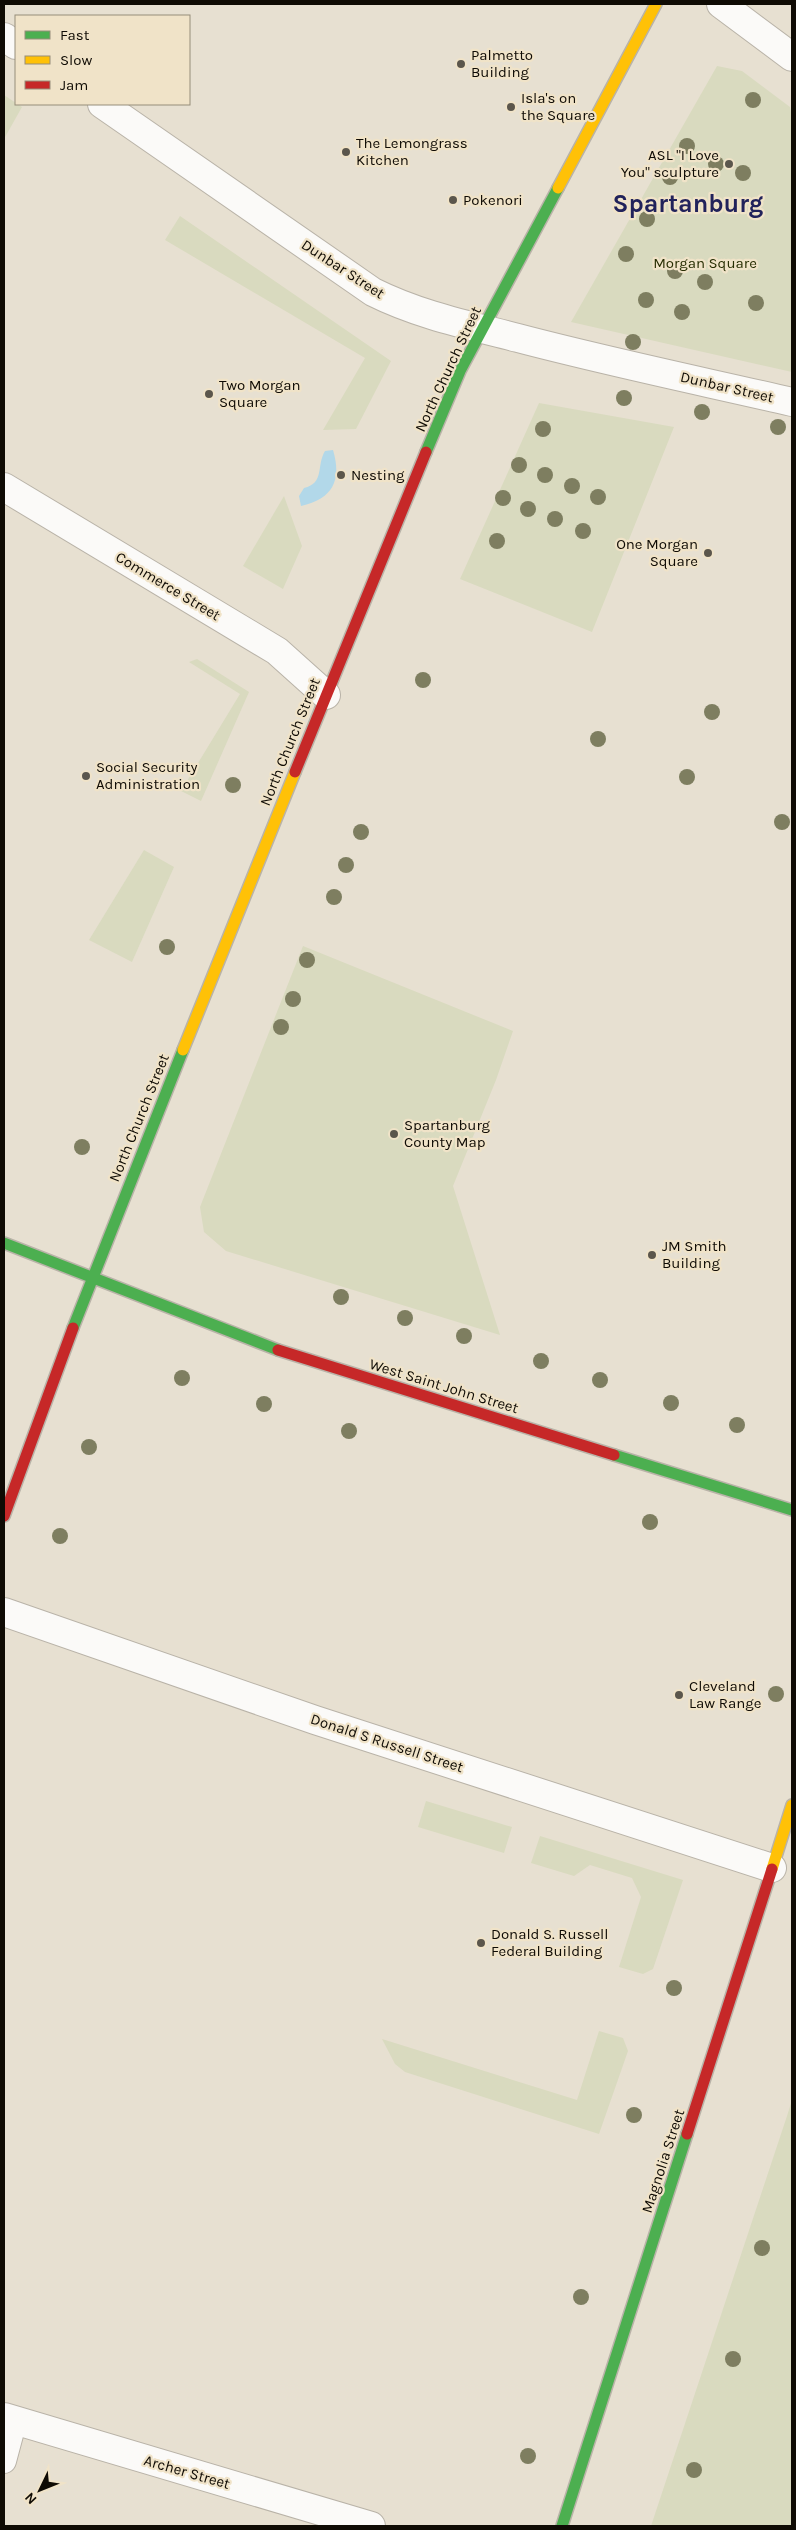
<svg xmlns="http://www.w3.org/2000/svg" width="796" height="2530" viewBox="0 0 796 2530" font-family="Karla,sans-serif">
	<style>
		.green { fill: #d9dabf }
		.water { fill: #b2d8e9 }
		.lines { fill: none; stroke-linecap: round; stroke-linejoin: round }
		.lane-casing { stroke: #b9b3a8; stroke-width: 26 }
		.street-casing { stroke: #b9b3a8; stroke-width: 30 }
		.fast-casing { stroke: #b9b3a8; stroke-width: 14 }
		.slow-casing { stroke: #b9b3a8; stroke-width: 14 }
		.jam-casing { stroke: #b9b3a8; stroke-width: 14 }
		.lane { stroke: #fbfaf8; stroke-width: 24 }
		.street { stroke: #fbfaf8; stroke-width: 28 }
		.fast { stroke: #4caf50; stroke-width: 11 }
		.slow { stroke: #ffc107; stroke-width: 11 }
		.jam { stroke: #c62828; stroke-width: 11 }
		.tree { fill: #7e7e60 }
		.poi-dot { fill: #5b564c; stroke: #f0e3c8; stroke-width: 2 }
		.labels { text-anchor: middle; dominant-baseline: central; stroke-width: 4.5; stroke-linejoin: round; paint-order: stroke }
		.poi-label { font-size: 15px; fill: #0f0b04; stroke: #f0e3c8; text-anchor: start }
		.park-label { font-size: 15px; fill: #282e03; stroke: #f0e3c8 }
		.street-label { font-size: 15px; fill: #0f0b04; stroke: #f0e3c8 }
		.town-label { font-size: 25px; font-weight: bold; fill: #21225b; stroke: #f0e3c8 }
	</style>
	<rect width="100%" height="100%" fill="#e7e0d1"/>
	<g class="green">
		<path d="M717 66 742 71 790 107 792 118V372L571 322Z"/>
		<path d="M4 95 22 107 4 139Z"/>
		<path d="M180 216 391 361 356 429 323 430 365 358 165 240Z"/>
		<path d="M539 403 674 427 592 632 460 579Z"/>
		<path d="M284 496 302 546 283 589 243 566Z"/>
		<path d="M197 659 249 692 201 801 181 791 240 694 189 662Z"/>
		<path d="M144 850 174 867 132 962 89 940Z"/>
		<path d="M303 946 513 1031 496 1080 453 1186 500 1335 226 1251 204 1232 200 1207Z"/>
		<path d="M426 1801 512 1827 504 1853 418 1827Z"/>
		<path d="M540 1836 683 1880 653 1969 643 1974 619 1967 641 1897 632 1878 590 1865 574 1876 531 1863Z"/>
		<path d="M599 2031 623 2038 628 2051 599 2134 405 2072 395 2064 382 2039 577 2100Z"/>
		<path d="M792 2100V2526H651L787 2116Z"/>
	</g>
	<path class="water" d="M333 450C342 480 333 499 301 506L299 496 304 488C325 483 316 466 325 451Z"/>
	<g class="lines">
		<g class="lane-casing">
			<path id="lane" d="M4 2461 15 2420"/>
		</g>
		<g class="street-casing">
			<g id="street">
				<path d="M721 4 792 57"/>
				<path d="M4 37 16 45"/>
				<path d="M102 104 373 292C419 315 468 325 518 338 609 362 701 381 792 402"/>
				<path d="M4 487 277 651 326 695"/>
				<path d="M4 1612 315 1720 772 1868"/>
				<path d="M4 2417 371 2526"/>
			</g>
		</g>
		<g class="fast-casing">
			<g id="fast">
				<path d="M426 452 460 371 558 188"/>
				<path d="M4 1243 278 1350"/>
				<path d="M73 1328 183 1050"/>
				<path d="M614 1455 792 1510"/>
				<path d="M562 2526 687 2134"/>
			</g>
		</g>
		<g class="slow-casing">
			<g id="slow">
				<path d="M558 188 656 4"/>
				<path d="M183 1050 295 772"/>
				<path d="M772 1869 792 1805"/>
			</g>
		</g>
		<g class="jam-casing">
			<g id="jam">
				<path d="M295 772 426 452"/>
				<path d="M278 1350 614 1455"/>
				<path d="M4 1516 73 1328"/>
				<path d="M687 2134 772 1869"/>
			</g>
		</g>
		<use href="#lane" class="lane"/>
		<use href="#street" class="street"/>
		<use href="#fast" class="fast"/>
		<use href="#slow" class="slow"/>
		<use href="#jam" class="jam"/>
	</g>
	<g class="tree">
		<circle cx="753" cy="100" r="8"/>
		<circle cx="687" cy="146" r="8"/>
		<circle cx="716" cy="164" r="8"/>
		<circle cx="743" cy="173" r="8"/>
		<circle cx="670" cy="177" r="8"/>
		<circle cx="647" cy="219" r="8"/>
		<circle cx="626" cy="254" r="8"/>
		<circle cx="675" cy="271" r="8"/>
		<circle cx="705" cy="282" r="8"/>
		<circle cx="646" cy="300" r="8"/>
		<circle cx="756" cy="303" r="8"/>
		<circle cx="682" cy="312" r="8"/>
		<circle cx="633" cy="342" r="8"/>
		<circle cx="624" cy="398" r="8"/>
		<circle cx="702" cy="412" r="8"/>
		<circle cx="778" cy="427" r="8"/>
		<circle cx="543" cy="429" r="8"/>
		<circle cx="519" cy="465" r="8"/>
		<circle cx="545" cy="475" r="8"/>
		<circle cx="572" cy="486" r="8"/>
		<circle cx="598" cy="497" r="8"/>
		<circle cx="503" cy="498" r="8"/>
		<circle cx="528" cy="509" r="8"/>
		<circle cx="555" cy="519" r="8"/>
		<circle cx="583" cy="531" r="8"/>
		<circle cx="497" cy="541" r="8"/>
		<circle cx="423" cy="680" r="8"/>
		<circle cx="712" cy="712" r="8"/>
		<circle cx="598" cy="739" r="8"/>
		<circle cx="687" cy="777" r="8"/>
		<circle cx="233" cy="785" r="8"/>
		<circle cx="782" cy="822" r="8"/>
		<circle cx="361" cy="832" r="8"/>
		<circle cx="346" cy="865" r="8"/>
		<circle cx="334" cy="897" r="8"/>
		<circle cx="167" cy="947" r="8"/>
		<circle cx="307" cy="960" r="8"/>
		<circle cx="293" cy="999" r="8"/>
		<circle cx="281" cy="1027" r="8"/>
		<circle cx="82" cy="1147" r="8"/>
		<circle cx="341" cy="1297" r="8"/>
		<circle cx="405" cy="1318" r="8"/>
		<circle cx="464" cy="1336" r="8"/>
		<circle cx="541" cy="1361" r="8"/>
		<circle cx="182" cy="1378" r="8"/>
		<circle cx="600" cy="1380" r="8"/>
		<circle cx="671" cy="1403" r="8"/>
		<circle cx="264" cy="1404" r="8"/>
		<circle cx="737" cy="1425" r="8"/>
		<circle cx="349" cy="1431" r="8"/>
		<circle cx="89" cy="1447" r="8"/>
		<circle cx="650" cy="1522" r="8"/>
		<circle cx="60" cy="1536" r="8"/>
		<circle cx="776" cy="1694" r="8"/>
		<circle cx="674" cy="1988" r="8"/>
		<circle cx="634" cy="2115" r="8"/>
		<circle cx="762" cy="2248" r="8"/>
		<circle cx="581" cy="2297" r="8"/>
		<circle cx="733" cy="2359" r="8"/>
		<circle cx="528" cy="2456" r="8"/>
		<circle cx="694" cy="2470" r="8"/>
	</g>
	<g class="poi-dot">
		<circle cx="461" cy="64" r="5"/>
		<circle cx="511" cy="107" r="5"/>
		<circle cx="346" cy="152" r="5"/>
		<circle cx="729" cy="164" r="5"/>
		<circle cx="453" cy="200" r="5"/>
		<circle cx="209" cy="394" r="5"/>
		<circle cx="341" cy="475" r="5"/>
		<circle cx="708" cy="553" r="5"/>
		<circle cx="86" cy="776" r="5"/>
		<circle cx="394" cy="1134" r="5"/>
		<circle cx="652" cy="1255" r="5"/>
		<circle cx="679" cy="1695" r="5"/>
		<circle cx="481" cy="1943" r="5"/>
	</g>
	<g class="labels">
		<g class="poi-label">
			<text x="471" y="55">Palmetto<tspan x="471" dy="17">Building</tspan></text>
			<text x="521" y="98">Isla's on<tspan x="521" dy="17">the Square</tspan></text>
			<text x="356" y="143">The Lemongrass<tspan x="356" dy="17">Kitchen</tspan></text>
			<text x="719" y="155" text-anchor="end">ASL "I Love<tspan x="719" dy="17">You" sculpture</tspan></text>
			<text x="463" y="200">Pokenori</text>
			<text x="219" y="385">Two Morgan<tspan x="219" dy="17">Square</tspan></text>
			<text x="351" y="475">Nesting</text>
			<text x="698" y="544" text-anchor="end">One Morgan<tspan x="698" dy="17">Square</tspan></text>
			<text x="96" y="767">Social Security<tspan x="96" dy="17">Administration</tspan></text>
			<text x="404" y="1125">Spartanburg<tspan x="404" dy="17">County Map</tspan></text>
			<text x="662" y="1246">JM Smith<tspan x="662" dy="17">Building</tspan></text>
			<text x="689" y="1686">Cleveland<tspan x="689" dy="17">Law Range</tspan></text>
			<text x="491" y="1934">Donald S. Russell<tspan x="491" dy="17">Federal Building</tspan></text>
		</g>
		<g class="park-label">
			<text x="705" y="263">Morgan Square</text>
		</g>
		<g class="street-label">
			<text transform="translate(343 269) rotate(33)">Dunbar Street</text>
			<text transform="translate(448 369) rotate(-65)">North Church Street</text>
			<text transform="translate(727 387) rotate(13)">Dunbar Street</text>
			<text transform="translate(168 586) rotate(31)">Commerce Street</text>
			<text transform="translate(290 742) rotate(-68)">North Church Street</text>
			<text transform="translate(139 1118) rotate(-68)">North Church Street</text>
			<text transform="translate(444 1386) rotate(17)">West Saint John Street</text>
			<text transform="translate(387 1743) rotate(18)">Donald S Russell Street</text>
			<text transform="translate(663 2161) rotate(-72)">Magnolia Street</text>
			<text transform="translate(187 2472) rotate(16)">Archer Street</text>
		</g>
		<g class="town-label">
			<text x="688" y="203">Spartanburg</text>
		</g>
	</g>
	<rect width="796" height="2530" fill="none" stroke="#0f0b04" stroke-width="10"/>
	<rect x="15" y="15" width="175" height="90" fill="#f0e3c8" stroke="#968d7a"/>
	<rect x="25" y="31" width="25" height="8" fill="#4caf50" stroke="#968d7a"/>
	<text x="60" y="40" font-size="15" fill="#0f0b04">Fast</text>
	<rect x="25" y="56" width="25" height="8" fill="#ffc107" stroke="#968d7a"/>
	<text x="60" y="65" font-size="15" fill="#0f0b04">Slow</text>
	<rect x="25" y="81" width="25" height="8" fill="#c62828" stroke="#968d7a"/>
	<text x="60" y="90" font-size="15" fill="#0f0b04">Jam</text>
	<g transform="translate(40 2490) rotate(227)" stroke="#f0e3c8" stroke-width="4" paint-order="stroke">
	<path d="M0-4L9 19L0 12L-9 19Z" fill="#0f0b04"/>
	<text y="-8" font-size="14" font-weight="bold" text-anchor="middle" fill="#0f0b04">N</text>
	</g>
</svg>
